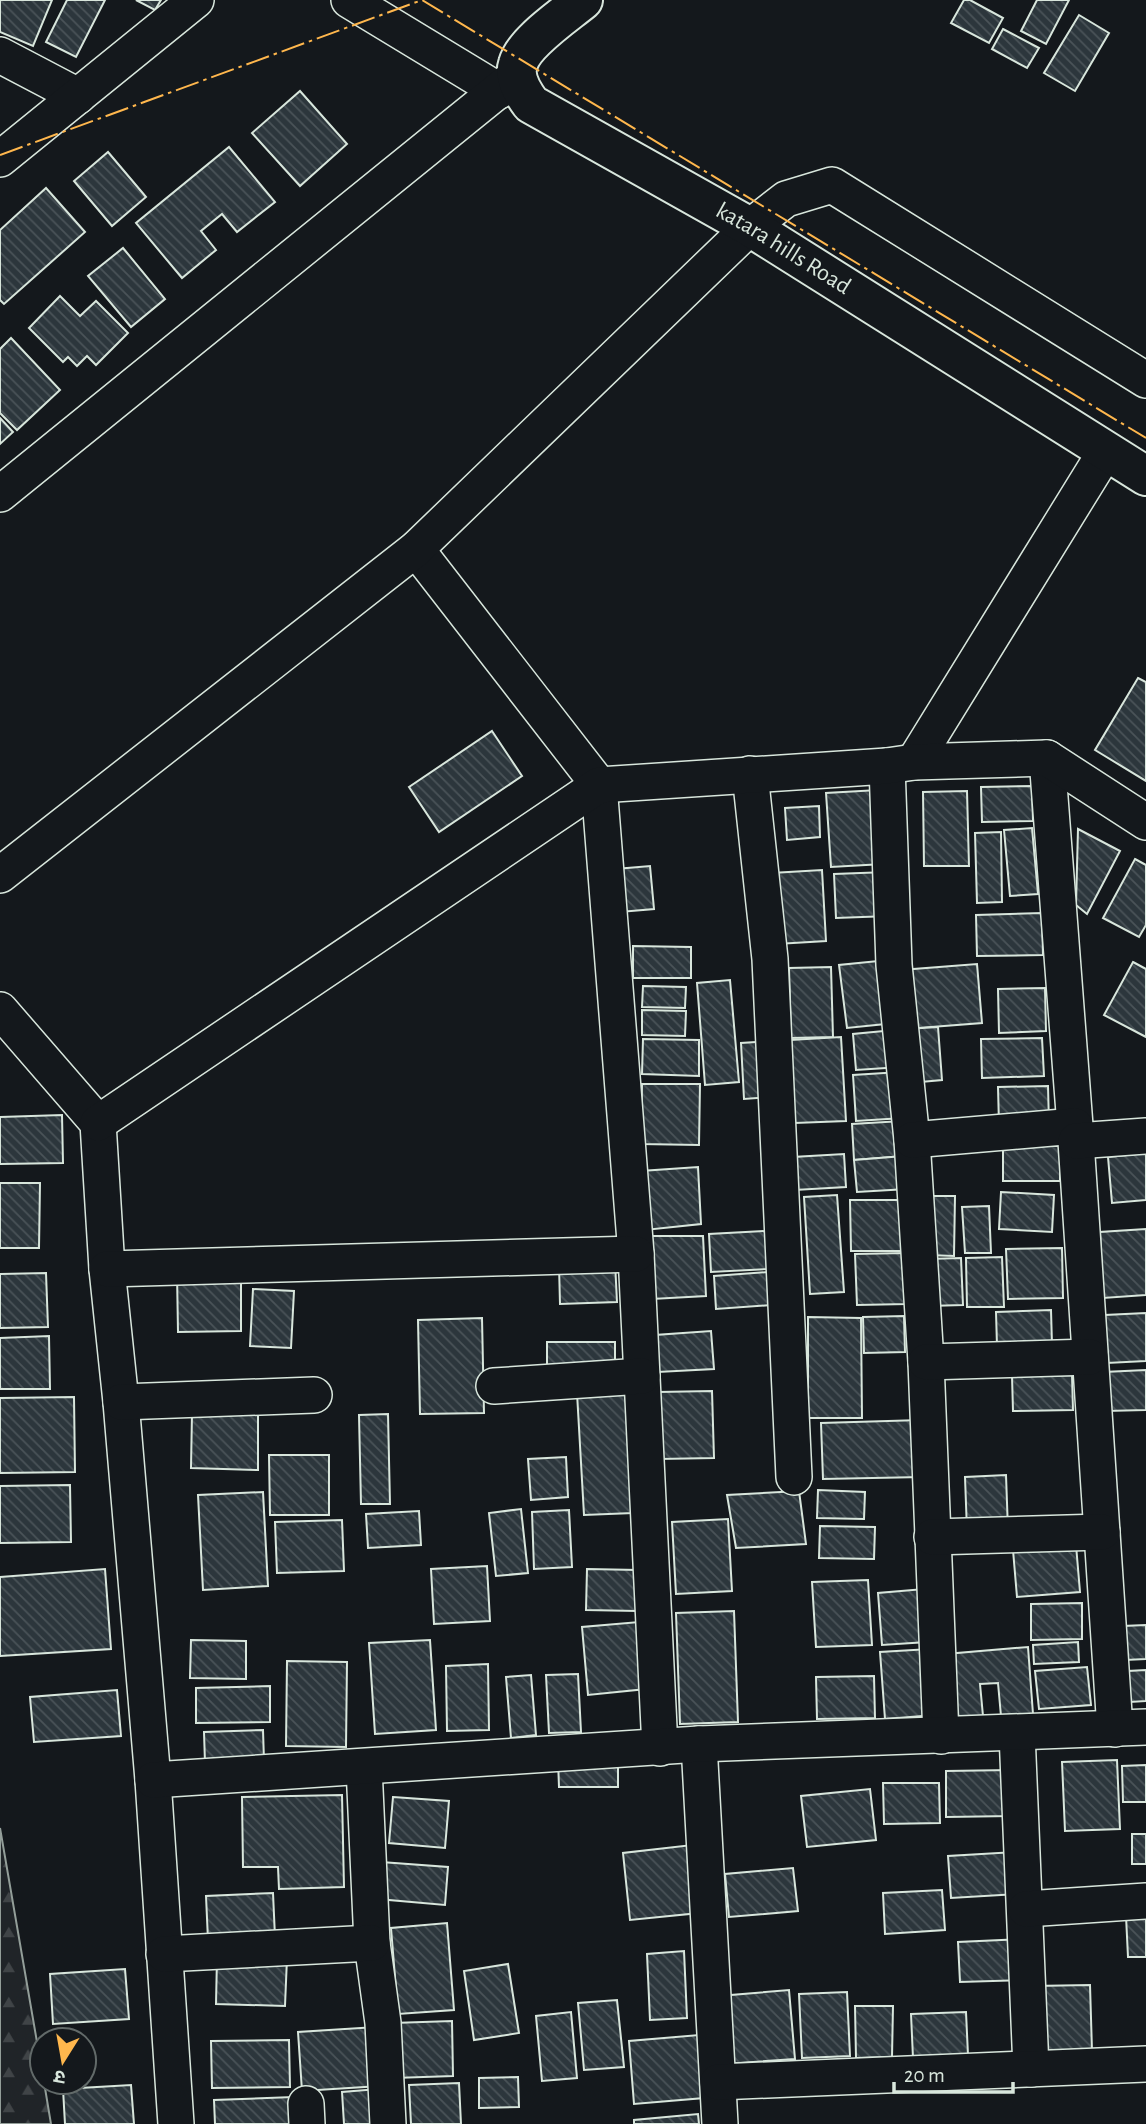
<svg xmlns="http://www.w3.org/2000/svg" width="1146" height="2124" viewBox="0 0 1146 2124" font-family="'Alegreya Sans','Noto Sans Devanagari',sans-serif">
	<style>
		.forest { fill: url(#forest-firs); stroke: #939e99; stroke-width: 2 }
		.building { fill: url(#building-back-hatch); stroke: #d8e6dc; stroke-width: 2 }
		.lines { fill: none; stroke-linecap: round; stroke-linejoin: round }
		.street-casing { stroke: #d8e6dc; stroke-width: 38 }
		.secondary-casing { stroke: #d8e6dc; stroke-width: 42 }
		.street { stroke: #14181c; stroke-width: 35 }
		.secondary { stroke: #14181c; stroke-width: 38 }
		.power { stroke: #ffb74d; stroke-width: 2; stroke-dasharray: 24 5 3.5 5; stroke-linecap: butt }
		.labels { text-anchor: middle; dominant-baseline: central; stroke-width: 5; stroke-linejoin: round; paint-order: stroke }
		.street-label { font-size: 24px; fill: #d8e6dc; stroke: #14181c }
	</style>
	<defs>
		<pattern id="forest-firs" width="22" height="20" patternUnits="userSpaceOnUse" patternTransform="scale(1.75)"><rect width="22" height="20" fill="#202428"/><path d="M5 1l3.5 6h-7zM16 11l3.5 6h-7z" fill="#404447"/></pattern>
		<pattern id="building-back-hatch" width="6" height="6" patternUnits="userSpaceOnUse" patternTransform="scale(1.75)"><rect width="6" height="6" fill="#2c363c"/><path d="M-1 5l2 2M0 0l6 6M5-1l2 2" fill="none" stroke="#4a5358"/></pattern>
	</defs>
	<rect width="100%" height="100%" fill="#14181c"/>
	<path class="forest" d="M0 1828 42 2071V2082H44L51 2124H0Z"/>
	<g class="building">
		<path d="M0 0H52L33 46 0 32Z"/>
		<path d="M67 0H105L76 57 46 42Z"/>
		<path d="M136 0H161L155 10Z"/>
		<path d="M964 0H970L1003 18 989 43 951 23Z"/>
		<path d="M1037 0H1069L1046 44 1021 31Z"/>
		<path d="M1079 15 1109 33 1075 91 1044 73Z"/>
		<path d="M1003 29 1039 48 1027 68 992 49Z"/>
		<path d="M300 91 347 144 300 186 252 133Z"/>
		<path d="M229 147 275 202 237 232 222 214 201 231 216 250 182 278 136 223Z"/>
		<path d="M108 152 146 197 112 226 74 181Z"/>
		<path d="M46 188 85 232 4 304 0 300V230Z"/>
		<path d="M123 248 165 299 131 327 88 276Z"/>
		<path d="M60 296 80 316 96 301 128 333 96 365 87 356 77 366 68 357 63 362 29 328Z"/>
		<path d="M11 338 60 390 17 430 0 413V349Z"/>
		<path d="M0 418 13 432 0 444Z"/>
		<path d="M1138 678 1146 682V781L1095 750Z"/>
		<path d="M492 731 522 776 439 832 409 787Z"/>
		<path d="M1032 786 1033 821 982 822 981 787Z"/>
		<path d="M878 790 883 864 831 867 826 793Z"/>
		<path d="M967 791 969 866H924L923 792Z"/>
		<path d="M819 806 820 837 787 840 785 808Z"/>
		<path d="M1032 828 1038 894 1010 896 1004 830Z"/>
		<path d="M1078 829 1120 851 1087 914 1076 905Z"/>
		<path d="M1001 832 1002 902 977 903 975 833Z"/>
		<path d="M1135 859 1146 865V925L1139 937 1103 918Z"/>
		<path d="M650 866 654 909 620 912 616 869Z"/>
		<path d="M822 870 826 941 777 944 772 873Z"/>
		<path d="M887 872 889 916 836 918 834 874Z"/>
		<path d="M1042 913 1043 955 977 956 976 915Z"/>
		<path d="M633 946 691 947V978H633Z"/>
		<path d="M888 960 895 1023 847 1028 839 965Z"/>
		<path d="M1133 962 1146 969V1037L1104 1015Z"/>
		<path d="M977 964 982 1023 906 1029 901 970Z"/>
		<path d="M831 967 833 1037 791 1038 789 968Z"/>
		<path d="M730 980 739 1082 705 1085 697 983Z"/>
		<path d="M643 986 686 987 685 1008 642 1007Z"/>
		<path d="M1045 988 1046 1031 999 1033 998 989Z"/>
		<path d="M642 1010 686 1011 685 1036 642 1035Z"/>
		<path d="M938 1027 942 1080 910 1083 906 1029Z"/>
		<path d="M894 1030 901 1067 856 1070 853 1034Z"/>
		<path d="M841 1037 846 1121 795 1123 790 1040Z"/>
		<path d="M1042 1038 1044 1076 982 1078 981 1039Z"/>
		<path d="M643 1039 699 1040V1076L642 1074Z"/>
		<path d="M770 1041 773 1097 744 1099 741 1043Z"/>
		<path d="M900 1072 903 1118 856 1121 853 1075Z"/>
		<path d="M642 1084H700L699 1145 641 1144Z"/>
		<path d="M1048 1086 1049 1124 999 1125 998 1087Z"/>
		<path d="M62 1115 63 1163 0 1164V1117Z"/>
		<path d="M902 1121 904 1156 854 1160 852 1124Z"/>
		<rect x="1003" y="1146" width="57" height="35"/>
		<path d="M1146 1153V1200L1112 1203 1108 1157Z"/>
		<path d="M844 1154 846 1187 795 1190 793 1157Z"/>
		<path d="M904 1156 907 1189 857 1192 854 1160Z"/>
		<path d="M698 1167 701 1224 645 1230 641 1171Z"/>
		<path d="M0 1183H40L39 1248H0Z"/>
		<path d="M1001 1192 1054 1195 1052 1232 999 1229Z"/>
		<path d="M837 1195 844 1292 810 1294 804 1197Z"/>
		<path d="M928 1196H955L954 1256 927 1255Z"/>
		<path d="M850 1200H903V1251H851Z"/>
		<path d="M989 1206 991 1253H965L962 1207Z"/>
		<path d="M1146 1229V1295L1103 1298 1100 1232Z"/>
		<path d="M765 1231 768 1269 711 1272 709 1234Z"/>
		<path d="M645 1236H703L706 1296 652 1299Z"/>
		<path d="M1062 1248 1063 1298 1008 1299 1006 1249Z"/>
		<path d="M905 1253 907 1304 857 1305 855 1254Z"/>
		<path d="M1002 1257 1004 1307H967L966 1258Z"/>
		<path d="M961 1258 963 1305 928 1306 927 1259Z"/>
		<path d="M615 1262 617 1302 560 1304 559 1265Z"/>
		<path d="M768 1272 771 1305 716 1309 714 1276Z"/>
		<path d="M46 1273 48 1327 0 1328V1274Z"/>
		<path d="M177 1273H241V1331L178 1332Z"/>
		<path d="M253 1289 294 1291 291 1348 250 1346Z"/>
		<path d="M1051 1310 1052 1345 997 1346 996 1312Z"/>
		<path d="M1146 1313V1361L1107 1363 1105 1315Z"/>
		<path d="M904 1316 905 1352 864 1353 863 1317Z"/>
		<path d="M808 1317 861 1318 862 1418H808Z"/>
		<path d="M482 1318 484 1413 420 1414 418 1320Z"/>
		<path d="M711 1331 714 1369 658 1372 655 1335Z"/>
		<path d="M49 1336 50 1389H0V1338Z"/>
		<path d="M547 1342H615V1375L547 1374Z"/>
		<path d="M1146 1370V1410L1106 1411 1104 1372Z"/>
		<path d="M1072 1375 1073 1410 1013 1411 1012 1376Z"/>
		<path d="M626 1390 633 1513 584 1515 577 1393Z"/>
		<path d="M712 1391 714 1458 659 1459 658 1392Z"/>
		<path d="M74 1397 75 1472 0 1473V1398Z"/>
		<path d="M192 1413 258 1414V1470L191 1468Z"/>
		<path d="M388 1414 390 1504H361L359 1415Z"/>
		<path d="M921 1420 922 1477 823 1479 821 1423Z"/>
		<path d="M269 1455H329V1515H270Z"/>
		<path d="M566 1457 568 1497 531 1500 528 1459Z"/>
		<path d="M1006 1475 1008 1530 967 1531 965 1477Z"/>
		<path d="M70 1485 71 1542 0 1543V1486Z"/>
		<path d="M818 1490 865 1492 864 1519 817 1518Z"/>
		<path d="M799 1491 806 1544 736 1548 727 1495Z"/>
		<path d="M263 1492 268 1586 203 1590 198 1495Z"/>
		<path d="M521 1509 528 1573 496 1576 489 1513Z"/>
		<path d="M569 1510 572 1567 534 1569 532 1512Z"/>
		<path d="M419 1511 421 1545 368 1548 366 1514Z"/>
		<path d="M728 1519 732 1591 676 1594 672 1522Z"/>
		<path d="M342 1520 344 1571 277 1573 275 1522Z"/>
		<path d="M820 1526 875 1527 874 1559 819 1558Z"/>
		<path d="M1076 1545 1080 1592 1017 1597 1013 1550Z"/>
		<path d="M487 1566 490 1621 434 1624 431 1569Z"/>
		<path d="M105 1569 111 1649 0 1656V1577Z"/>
		<path d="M587 1569 638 1570 637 1611 586 1610Z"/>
		<path d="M868 1580 872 1645 816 1647 812 1582Z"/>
		<path d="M924 1589 927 1642 882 1645 878 1593Z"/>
		<path d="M1082 1603V1639L1031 1640V1604Z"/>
		<path d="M734 1611 738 1722 680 1724 676 1613Z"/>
		<path d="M639 1622 646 1689 588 1695 582 1627Z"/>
		<path d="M1146 1625V1659L1125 1660 1123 1626Z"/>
		<path d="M191 1640 246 1641V1679L190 1678Z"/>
		<path d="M430 1640 436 1730 375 1734 369 1643Z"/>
		<path d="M1078 1642 1079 1662 1034 1664 1033 1645Z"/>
		<path d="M1028 1647 1033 1714 1001 1716 998 1683 980 1684 983 1716 951 1718 946 1654Z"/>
		<path d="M930 1649 935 1715 885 1719 880 1652Z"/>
		<path d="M287 1661 347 1662 346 1747 286 1746Z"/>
		<path d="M488 1664 489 1730 447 1731 446 1666Z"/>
		<path d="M1087 1667 1091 1705 1039 1709 1035 1671Z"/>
		<path d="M1146 1670V1701L1130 1702 1128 1671Z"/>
		<path d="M578 1674 581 1732 549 1733 546 1675Z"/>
		<path d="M531 1675 536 1735 511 1738 506 1677Z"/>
		<path d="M874 1676 875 1718 817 1719 816 1677Z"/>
		<path d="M270 1686V1722L196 1723V1688Z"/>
		<path d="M117 1690 121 1736 34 1742 30 1697Z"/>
		<path d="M263 1730 264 1761 205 1763 204 1732Z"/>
		<path d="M618 1759V1787H559L558 1760Z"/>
		<path d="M1117 1760 1120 1829 1065 1831 1062 1762Z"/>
		<path d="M1146 1765V1802H1123L1122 1766Z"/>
		<path d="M1011 1770V1816L946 1817V1771Z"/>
		<path d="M883 1783H939L940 1823 884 1824Z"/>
		<path d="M870 1789 876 1840 807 1847 801 1796Z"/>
		<path d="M342 1795 344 1887 279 1889 278 1867H243L242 1797Z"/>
		<path d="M393 1797 449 1801 445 1848 389 1843Z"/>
		<rect x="1132" y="1834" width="14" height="30"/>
		<path d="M692 1845 699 1913 630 1920 623 1853Z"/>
		<path d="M1015 1852 1018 1894 951 1898 948 1856Z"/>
		<path d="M381 1862 448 1867 445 1905 378 1899Z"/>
		<path d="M793 1868 798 1911 729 1917 725 1874Z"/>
		<path d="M942 1890 945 1930 885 1934 883 1893Z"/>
		<path d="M273 1893 275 1937 208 1940 206 1896Z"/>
		<path d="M1146 1915V1957H1128L1126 1916Z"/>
		<path d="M447 1923 454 2010 398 2014 391 1928Z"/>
		<path d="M1024 1939 1025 1980 960 1982 958 1942Z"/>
		<path d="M684 1951 687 2018 650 2020 647 1954Z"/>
		<path d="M217 1957 287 1958 285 2006 216 2004Z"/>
		<path d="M508 1964 519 2033 474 2040 464 1971Z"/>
		<path d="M125 1969 129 2019 53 2024 50 1974Z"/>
		<path d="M1090 1985 1092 2051 1036 2053 1033 1986Z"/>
		<path d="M789 1990 795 2059 725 2064 719 1996Z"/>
		<path d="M847 1992 850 2056 802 2058 799 1994Z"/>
		<path d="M617 2000 624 2067 584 2070 578 2003Z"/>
		<path d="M855 2006H893L892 2057 856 2058Z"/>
		<path d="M571 2012 577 2078 542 2081 536 2016Z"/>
		<path d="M966 2012 968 2055 913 2058 911 2014Z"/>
		<path d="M452 2021 453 2076 394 2078 393 2023Z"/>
		<path d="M376 2027 380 2086 302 2091 298 2032Z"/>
		<path d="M699 2035 704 2098 634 2104 629 2041Z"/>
		<path d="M289 2040 290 2087 212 2088 211 2041Z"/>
		<path d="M518 2077 519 2107 479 2108V2078Z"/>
		<path d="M459 2083 461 2124H411L409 2085Z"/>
		<path d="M131 2085 134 2124H65L63 2089Z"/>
		<path d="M378 2089 380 2124H344L342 2092Z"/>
		<path d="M293 2097 294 2124H215L214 2100Z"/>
		<path d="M698 2114 699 2124H634V2120Z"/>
	</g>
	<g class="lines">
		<g class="street-casing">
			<g id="street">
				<path d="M349 0 499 91"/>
				<path d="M0 55 78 96"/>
				<path d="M0 159 196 0"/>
				<path d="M0 494 517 75"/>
				<path d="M416 549 599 785 636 1254 660 1748"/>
				<path d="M1047 758 1075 1126 1115 1729"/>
				<path d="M914 762 1106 451"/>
				<path d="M887 766 894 965 912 1140 926 1362 941 1736"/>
				<path d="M750 774 770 959 794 1477"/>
				<path d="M0 875 416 549 750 227 786 199 832 185 1146 380"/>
				<path d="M0 1010 98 1123 107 1269 121 1402 153 1780 176 2124"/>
				<path d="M98 1123 599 785 887 766 914 762 1047 758 1146 822"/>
				<path d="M912 1140 1075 1126"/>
				<path d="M1076 1141 1146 1136"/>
				<path d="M107 1269 636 1254"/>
				<path d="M926 1362 1090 1357"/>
				<path d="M494 1386 642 1376"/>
				<path d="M121 1402 314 1395"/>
				<path d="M932 1537 1102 1532"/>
				<path d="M1017 1733 1031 2069"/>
				<path d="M699 1744 720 2124"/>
				<path d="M364 1767 372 1943 383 2023 388 2124"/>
				<path d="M153 1780 699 1744 1146 1727"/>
				<path d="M1026 1909 1146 1901"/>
				<path d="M164 1954 372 1943"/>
				<path d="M718 2082 1146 2064"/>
				<path d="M306 2104 307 2124"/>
			</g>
		</g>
		<g class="secondary-casing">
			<g id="secondary">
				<path id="s1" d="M583 0C565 15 524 42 518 64 513 79 523 93 531 104L750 227 1146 476"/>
			</g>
		</g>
		<use href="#street" class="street"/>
		<use href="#secondary" class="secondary"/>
		<path class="power" d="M0 155 422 0 1146 438"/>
	</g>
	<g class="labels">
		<g class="street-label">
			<text stroke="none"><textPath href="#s1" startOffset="427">katara hills Road</textPath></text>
		</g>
	</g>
	<g transform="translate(63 2061) rotate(191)"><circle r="33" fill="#14181c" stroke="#626a69" stroke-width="2"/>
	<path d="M0-5L12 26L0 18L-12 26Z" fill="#ffb74d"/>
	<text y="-10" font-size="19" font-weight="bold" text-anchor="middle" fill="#d8e6dc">उ</text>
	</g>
	<path d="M894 2082v10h119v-10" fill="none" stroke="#d8e6dc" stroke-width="3.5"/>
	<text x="904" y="2082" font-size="21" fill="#d8e6dc" stroke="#14181c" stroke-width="5" paint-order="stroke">20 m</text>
</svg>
